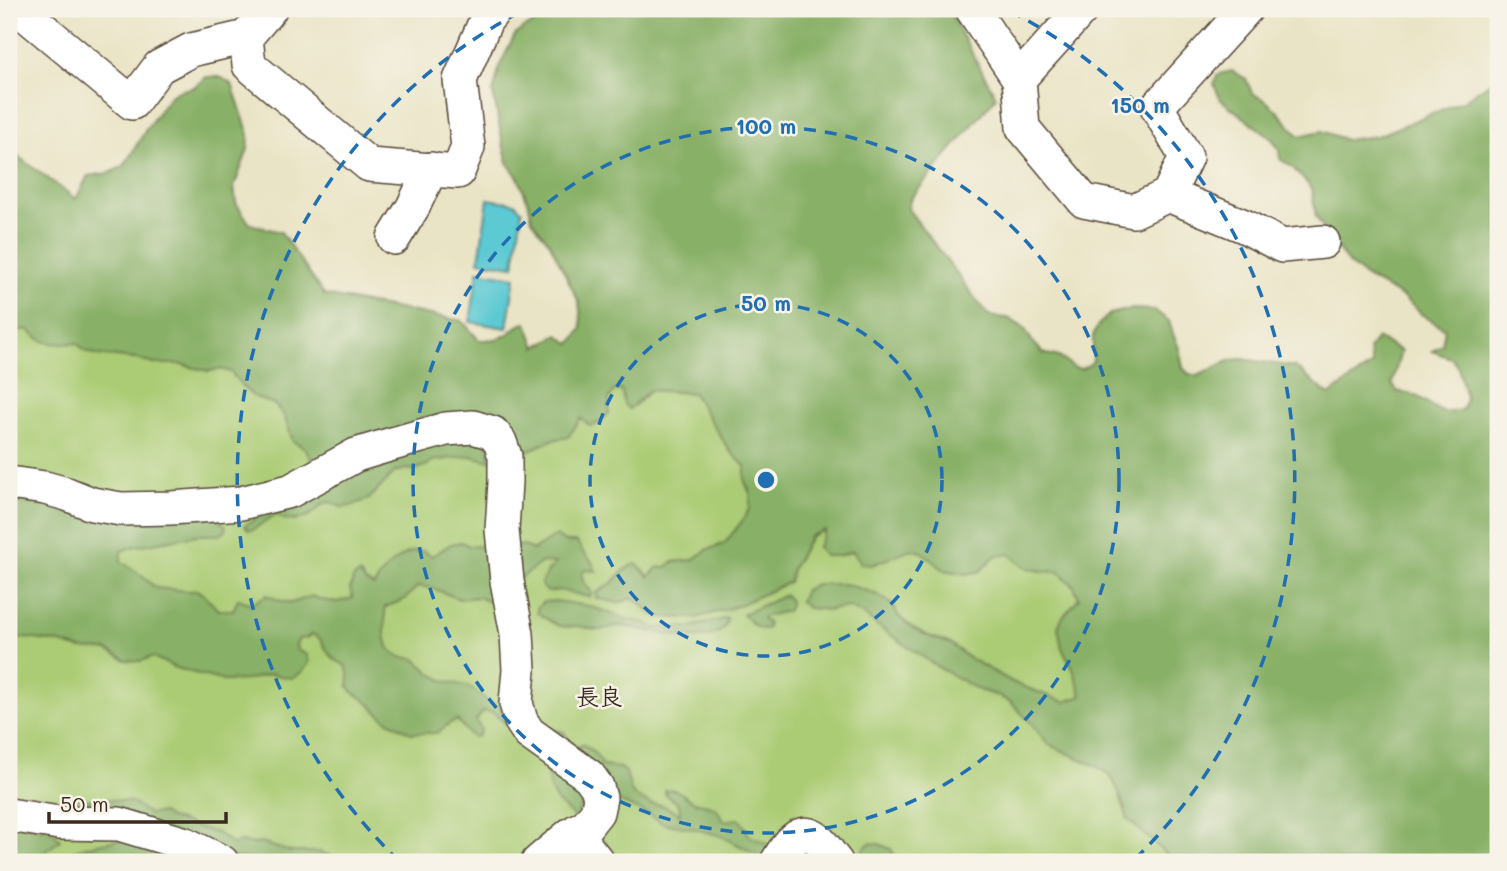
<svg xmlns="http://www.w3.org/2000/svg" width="1507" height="871" viewBox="0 0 1507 871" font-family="Mali,'Klee One',sans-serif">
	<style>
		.green { fill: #abcc75; stroke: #737b4a; stroke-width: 2 }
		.forest { fill: #88b066; stroke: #626d42; stroke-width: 2 }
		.water { fill: #5cc9d3; stroke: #4c7a78; stroke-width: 2 }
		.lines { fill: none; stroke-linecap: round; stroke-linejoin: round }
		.minor-casing { stroke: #554637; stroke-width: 36 }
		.minor { stroke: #fff; stroke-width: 33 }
		.ring { fill: none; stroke: #1f6fb2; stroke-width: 3.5; stroke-dasharray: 12 9 }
		.labels { text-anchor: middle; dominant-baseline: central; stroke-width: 5; stroke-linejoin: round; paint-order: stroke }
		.quarter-label { font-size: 23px; font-weight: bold; fill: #3b2a1e; stroke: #f7f3e8 }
		.centre { fill: #1f6fb2; stroke: #f7f3e8; stroke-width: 3.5 }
		.ring-label { font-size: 21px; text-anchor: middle; font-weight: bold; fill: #1f6fb2; stroke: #f7f3e8; stroke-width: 5; stroke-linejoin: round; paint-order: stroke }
	</style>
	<rect width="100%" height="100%" fill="#f7f3e8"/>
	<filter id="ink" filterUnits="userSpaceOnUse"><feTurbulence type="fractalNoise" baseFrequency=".0143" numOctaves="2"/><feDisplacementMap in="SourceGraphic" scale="14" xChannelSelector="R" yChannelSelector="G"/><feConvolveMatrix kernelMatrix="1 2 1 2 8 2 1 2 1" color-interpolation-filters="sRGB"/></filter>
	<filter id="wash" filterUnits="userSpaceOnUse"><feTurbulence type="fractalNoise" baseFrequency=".00686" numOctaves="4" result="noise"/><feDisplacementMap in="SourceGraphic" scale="28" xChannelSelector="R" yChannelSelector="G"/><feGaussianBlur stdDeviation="1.57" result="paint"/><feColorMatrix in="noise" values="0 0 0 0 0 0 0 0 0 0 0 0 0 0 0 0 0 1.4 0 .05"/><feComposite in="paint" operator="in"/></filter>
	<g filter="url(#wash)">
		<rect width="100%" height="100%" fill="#eae4c6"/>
		<path class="green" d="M28 329C40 344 59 344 77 343L85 351 98 355 137 359 154 364H179L208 371 221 369 231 372 244 388 253 396 274 404 284 415 293 441 305 448 313 463 534 448 552 440 568 437 581 417 609 413V399L614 390 623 391 635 405 650 390 693 393 730 451 745 466V482L750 493V508L743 520 724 544 707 550 692 560 673 562 666 567 657 568 649 577 643 569 621 573 616 581 596 593 617 603 632 598 641 603 652 614 696 618 737 606 789 582 792 569 811 536 826 529 838 556 853 551 892 556 911 549 922 552 944 570 966 574 980 571 995 556 1010 553 1024 567 1042 571 1059 572 1074 586 1079 598 1062 618V648L1072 666 1083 696 1066 703 1016 684 967 657 951 644 926 635 913 628 898 616 893 606 880 596 828 610 849 607 863 614 878 626 938 667 979 690 996 695 1011 702 1032 724 1048 744 1094 765 1110 775 1119 792 1128 819 1175 862H9V333Z"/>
		<g class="forest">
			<path d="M553 9H948L996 97 910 199 908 209 987 314 994 317 1008 318 1024 328 1032 341 1043 353 1059 357 1075 368 1081 369 1089 365 1093 361V336L1098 325 1110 314 1131 309 1154 310 1169 321 1173 334 1179 348 1183 368 1189 374 1198 376 1230 360 1242 359 1295 367 1329 395 1372 365 1369 350 1377 338 1401 351 1392 384 1397 391C1404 393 1413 394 1420 398 1440 410 1439 417 1463 409L1466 398 1458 367 1451 358 1432 351 1442 345 1445 329 1421 314 1412 305 1401 296 1366 277 1348 263 1316 217 1312 191 1308 184 1292 167 1280 159 1279 150 1272 139 1220 99 1214 84 1218 74 1232 71 1246 79 1252 93 1266 101 1277 111 1299 136 1322 131 1346 140 1377 136 1463 101 1495 79 1498 73V862H1175L1128 819 1119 792 1110 775 1094 765 1048 744 1032 724 1011 702 996 695 979 690 938 667 878 626 863 614 849 607 828 610 808 608 800 602 805 590 816 584H845L865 590 880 596 893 606 898 616 913 628 926 635 951 644 967 657 1016 684 1065 702 1082 696 1072 666 1062 648 1058 627 1062 618 1079 598 1074 586 1059 572 1042 571 1024 567 1010 554 995 556 980 571 966 574 944 570 922 552 911 549 872 565 861 564 853 551 838 556H824L818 547 825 530 810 536 792 569 789 582 737 606 696 618 660 617 652 614 641 603 632 598 618 603 596 598V594C601 590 607 587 612 583 622 576 624 566 637 564L649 577 657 568 666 567 673 562 692 560 707 550 724 544 743 520 750 508V493L745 482V466L730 451 693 393 650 390 629 409 624 404 622 391 614 390 609 399V413L597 424 590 426 581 418 568 437 552 440 520 454 497 431 313 463 305 448 293 441 284 415 274 404 253 396 244 388 231 372 221 369 208 371 179 364H154L137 359 98 355 85 351 77 343C56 344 42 346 28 329L9 332V150L76 199 88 176 110 173 124 166 147 128 170 96 179 91 194 87 206 77H220L232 84 249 135 248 149 234 187 236 203 250 224 281 232 324 295 462 321 479 340C489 340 499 340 508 334 515 329 517 324 527 323L536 347 558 335 571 344 582 328 579 302 550 243 538 229 532 219 529 205 518 177 509 165 503 144 493 93 500 65 515 35 524 28 536 23Z"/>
			<path d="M486 436 491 461 470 456 432 461 428 465 414 470 407 469 395 472 369 499 351 506 341 507 331 502 324 503 311 515 295 521 284 519 276 514 254 529 248 530 245 525 355 459Z"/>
			<path d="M9 493 211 514 226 526 225 532 219 535H197L132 547 121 551V562L136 571 156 588 189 591 197 590 205 596 218 610H233L238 599 252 604 267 595 278 600 291 603 312 596 322 600 337 602 353 598 350 589 354 577 360 574 365 582 374 586C382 571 403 548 422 551 426 552 429 554 432 556L451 544 461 542 470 546 491 547 498 602 491 603 478 597 459 599 432 588 418 586 404 600 385 607V635L388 647 393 652 401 657 415 659 433 675 445 681 470 687 490 703 500 706 507 725 494 713 484 711 476 720 481 730 478 736 474 737 468 733 457 720 450 723 437 733H411L385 719 365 700 353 692 348 686 349 676 346 666C341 663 335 661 331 656 323 648 324 637 311 634L307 638 299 639 296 644 297 650 307 655 309 663 302 672 292 678 270 674 247 680 224 681 176 668 153 657 140 661 126 660 107 650 81 649 56 642 27 638 14 639 9 636Z"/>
			<path d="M556 536 565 542H577L583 552 592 562 596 571 584 570C578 579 587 586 592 593L589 597 560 590 548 592 543 588 541 584 548 571 556 563 542 562 518 580 515 547 522 545 533 550Z"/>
			<path d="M785 595 790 601V606L787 611 763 617V620L767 622 768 628C756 632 751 621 743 614Z"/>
			<path d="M555 601 589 606 627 619 645 623 654 628 691 627 727 618C725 654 645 629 624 626 615 624 607 630 598 630 591 630 584 626 577 626 573 626 570 627 566 627 556 627 546 618 537 613V608L543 602Z"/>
			<path d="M537 717 549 729 564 732 571 746 577 749 582 744C592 749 598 756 603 766L620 768 626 772 631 791 635 796 650 804 662 805 680 814C680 799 674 802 665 794V790C681 787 684 799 698 803 704 804 710 805 716 808L724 821 739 819 746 828 748 835C757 840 766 842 773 848L769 855 756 854 721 836 696 829 662 823 650 815 613 799 550 741Z"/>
			<path d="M551 766 588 792 575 818C568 811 556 803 552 793 549 787 549 778 546 771Z"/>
			<path d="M76 794 83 796 87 800 98 798 131 802 149 814 162 813 170 818 219 834 233 845 238 842 253 844 262 843 291 852H320L344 861 351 859 369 860 381 855 402 862H261L225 856 32 806 71 807Z"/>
			<path d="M9 821 53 832 60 840 40 856 35 862H10Z"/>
			<path d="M123 839 211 862H52C73 847 98 844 123 839Z"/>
			<path d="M870 843 879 844 891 849 897 862H864L863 849Z"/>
		</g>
		<g class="water">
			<path d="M488 199 515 203 522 211 514 266 479 261Z"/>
			<path d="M478 271 515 277 507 328 470 322Z"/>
		</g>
	</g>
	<g filter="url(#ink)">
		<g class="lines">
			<g class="minor-casing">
				<g id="minor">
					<path d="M19 9 132 103 159 67 191 50 246 37 270 9"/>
					<path d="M972 9 1019 79"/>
					<path d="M1082 9 1019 79 1023 128 1084 201 1134 211 1168 195 1186 157 1157 107 1246 9"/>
					<path d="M246 37 249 65 369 165 458 172 468 147 460 80 486 20 495 9"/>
					<path d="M1168 195 1244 226 1282 246 1323 242"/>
					<path d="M394 238 413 207 431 169"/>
					<path d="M9 483 45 488 67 494 92 504 121 509 171 508 241 503 290 491 356 455 389 445 446 429 473 427 493 433 500 442 505 456V482L502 530 507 581 517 634 519 670 516 703 521 721 529 733 589 776 597 787 600 798 597 812 586 826 571 834 538 862"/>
					<path d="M9 815 59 823 119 824 186 844 222 862"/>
					<path d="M578 830 582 842 598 862"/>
					<path d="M777 862C785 848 800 823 818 840 825 846 830 855 836 862"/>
				</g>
			</g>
			<use href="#minor" class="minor"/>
		</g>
	</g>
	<g class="ring">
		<circle cx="766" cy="480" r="176"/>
		<circle cx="766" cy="480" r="353"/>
		<path d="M399 861A529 529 0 0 1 522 11M1010 11A529 529 0 0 1 1133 861"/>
	</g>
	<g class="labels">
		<g class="quarter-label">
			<text x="599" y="696">長良</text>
		</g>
	</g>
	<circle cx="766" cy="480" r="10" class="centre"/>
	<g class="ring-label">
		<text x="1140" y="113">150 m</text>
		<text x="766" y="134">100 m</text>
		<text x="766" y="311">50 m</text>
	</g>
	<rect width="1507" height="871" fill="none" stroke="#f7f3e8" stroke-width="35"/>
	<path d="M49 812v10h177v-10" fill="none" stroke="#3b2a1e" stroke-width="3.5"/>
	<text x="60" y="812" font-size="21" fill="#3b2a1e" stroke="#f7f3e8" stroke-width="5" paint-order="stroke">50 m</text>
</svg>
